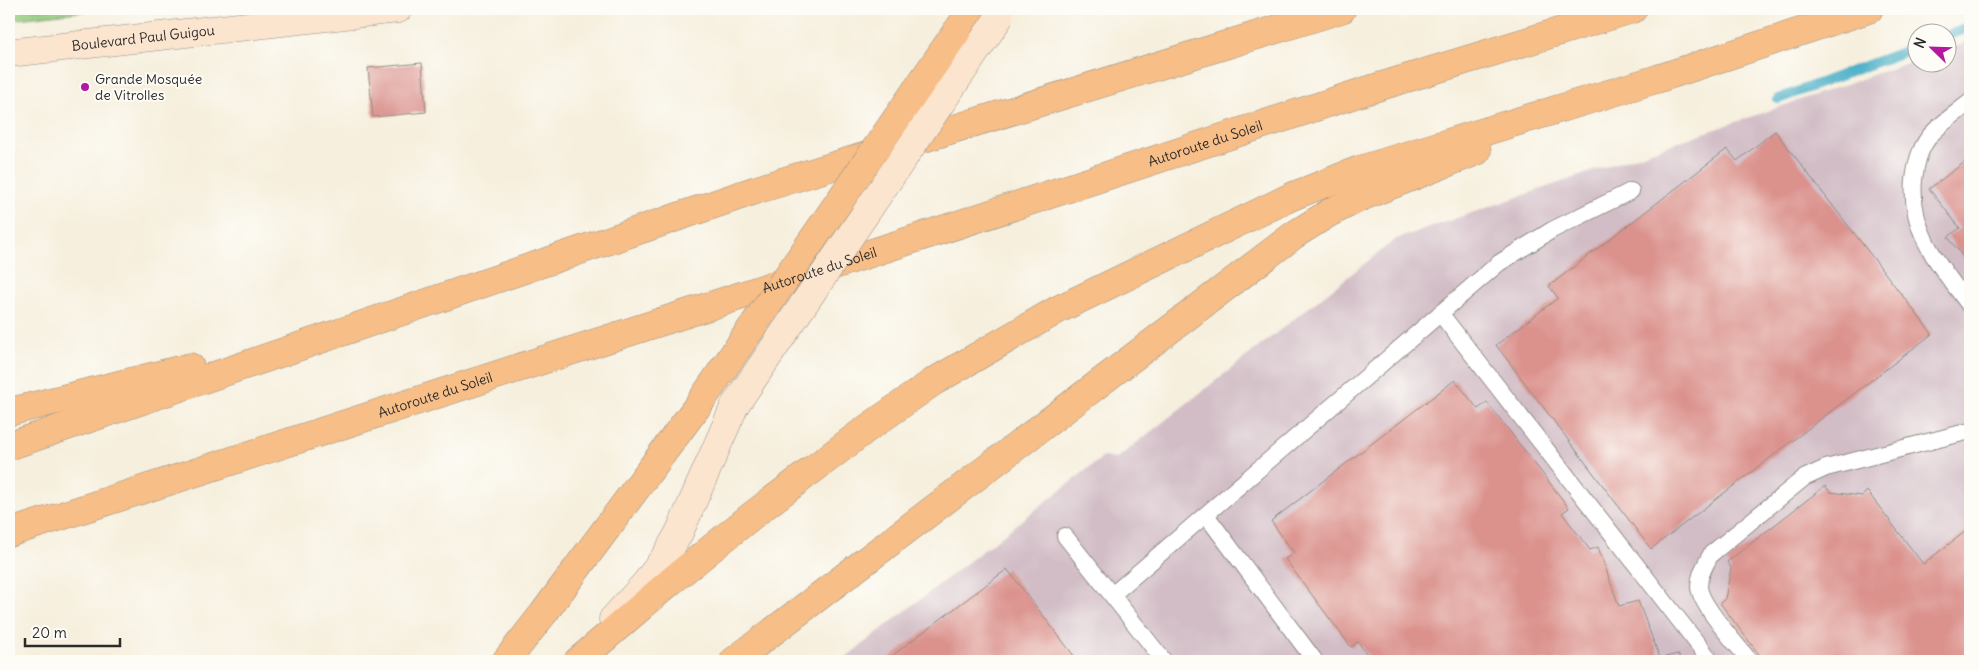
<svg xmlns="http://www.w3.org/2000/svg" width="1979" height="670" viewBox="0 0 1979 670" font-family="Delius,sans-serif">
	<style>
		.industrial { fill: #d2bdc6 }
		.green { fill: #93c97b; stroke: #5f7a53 }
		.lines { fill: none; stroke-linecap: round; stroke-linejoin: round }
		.stream { stroke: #47adc6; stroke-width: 10 }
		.building { fill: #db928d }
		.lane-casing { stroke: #908d84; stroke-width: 18 }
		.secondary-casing { stroke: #908d84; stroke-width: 29 }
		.primary-casing { stroke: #908d84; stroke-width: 29 }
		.highway-casing { stroke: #908d84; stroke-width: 29 }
		.lane { stroke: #fff; stroke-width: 16 }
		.secondary { stroke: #fce5cf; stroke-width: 28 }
		.primary { stroke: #f7be87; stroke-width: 28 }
		.highway { stroke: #f7be87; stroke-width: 28 }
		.secondary-bridge-casing { stroke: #908d84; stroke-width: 29; stroke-linecap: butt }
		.primary-bridge-casing { stroke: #908d84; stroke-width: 29; stroke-linecap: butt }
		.secondary-bridge { stroke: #fce5cf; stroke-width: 28 }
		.primary-bridge { stroke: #f7be87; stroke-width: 28 }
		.poi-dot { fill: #b5179e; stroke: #fdfcf7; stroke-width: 2 }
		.labels { text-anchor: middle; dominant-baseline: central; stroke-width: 4; stroke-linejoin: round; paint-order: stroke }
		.street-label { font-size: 14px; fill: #2b2b2b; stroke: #fdfcf7 }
		.poi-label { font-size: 14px; fill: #2b2b2b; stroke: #fdfcf7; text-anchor: start }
	</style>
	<rect width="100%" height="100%" fill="#fdfcf7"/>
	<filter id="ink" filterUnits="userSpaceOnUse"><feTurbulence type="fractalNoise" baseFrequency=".02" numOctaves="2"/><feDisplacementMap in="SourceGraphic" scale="10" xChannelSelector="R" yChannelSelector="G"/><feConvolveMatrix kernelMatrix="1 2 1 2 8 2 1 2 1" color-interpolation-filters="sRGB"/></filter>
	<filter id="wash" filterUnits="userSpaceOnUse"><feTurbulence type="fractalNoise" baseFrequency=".0096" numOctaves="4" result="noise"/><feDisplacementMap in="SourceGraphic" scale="20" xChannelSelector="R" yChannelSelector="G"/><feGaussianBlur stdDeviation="1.12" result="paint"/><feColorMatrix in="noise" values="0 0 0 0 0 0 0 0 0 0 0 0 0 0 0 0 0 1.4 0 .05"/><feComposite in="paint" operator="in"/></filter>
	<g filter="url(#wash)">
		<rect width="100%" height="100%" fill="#f6efdd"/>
		<path class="industrial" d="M1970 41V661H841L1103 457 1116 459 1396 239 1916 60V62H1946L1947 49Z"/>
		<path class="green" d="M9 9H104L9 20Z"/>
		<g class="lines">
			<g class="stream">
				<path d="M1946 36 1970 27"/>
				<path d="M1778 99 1916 47"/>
			</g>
		</g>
		<g id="blocks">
			<g class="building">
				<path d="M422 63 426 112 373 117 368 68Z"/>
				<path d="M1775 131 1932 334 1651 549 1496 345 1558 298 1549 286 1727 149 1737 161Z"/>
				<path d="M1970 158V266L1948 237 1960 228 1929 189Z"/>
				<path d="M1455 380 1478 409 1487 402 1569 508 1562 513 1590 550 1598 547 1619 606 1638 601 1660 658 1678 654 1681 661H1372L1358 642 1351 647 1285 559 1294 553 1271 521Z"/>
				<path d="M1825 486 1830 492 1862 496 1867 491 1923 564 1970 528V661H1764L1720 603 1725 599 1731 568 1727 562Z"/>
				<path d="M1007 569 1078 661H885Z"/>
			</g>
		</g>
	</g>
	<g filter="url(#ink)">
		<use href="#blocks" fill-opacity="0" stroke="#908d84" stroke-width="1"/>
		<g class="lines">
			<g class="lane-casing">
				<g id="lane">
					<path d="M1970 102C1958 112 1938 125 1929 137 1919 150 1916 164 1914 180 1909 233 1941 267 1970 306"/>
					<path d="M1440 313 1711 661"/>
					<path d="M1206 515 1315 661"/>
					<path d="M1065 536 1164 661"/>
					<path d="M1112 595 1499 263 1552 230 1631 191"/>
					<path d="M1750 661C1738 646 1700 605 1699 587 1699 574 1706 564 1711 554L1804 478 1826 468 1970 431"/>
				</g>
			</g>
			<g class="secondary-casing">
				<g id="secondary">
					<path id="s1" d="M9 53 398 9"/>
					<path d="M613 619 645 584 667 554 679 533 735 405"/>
				</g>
			</g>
			<g class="primary-casing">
				<g id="primary">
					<path d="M957 31 973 9"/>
					<path d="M506 661 543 614 699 404"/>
					<path d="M578 661 670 582 754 514 865 430 933 382 1057 310 1293 196 1359 170 1657 79"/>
					<path d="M734 661 1294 235 1329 213 1361 197 1477 151"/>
				</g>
			</g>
			<g class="highway-casing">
				<g id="highway">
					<path d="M1657 79 1869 9"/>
					<path d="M9 412 190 367"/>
					<path d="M9 446 756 190 1342 9"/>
					<path id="s2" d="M9 533 725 301 1365 91 1633 9"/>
				</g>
			</g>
			<use href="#lane" class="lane"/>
			<use href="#secondary" class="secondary"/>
			<use href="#primary" class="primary"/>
			<use href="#highway" class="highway"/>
			<g class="secondary-bridge-casing">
				<path id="secondary-bridge" d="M735 405 1000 16"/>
			</g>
			<g class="primary-bridge-casing">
				<path id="primary-bridge" d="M699 404 957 31"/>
			</g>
			<use href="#secondary-bridge" class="secondary-bridge"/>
			<use href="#primary-bridge" class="primary-bridge"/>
		</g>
	</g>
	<circle class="poi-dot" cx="85" cy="87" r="5"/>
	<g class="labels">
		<g class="street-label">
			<text stroke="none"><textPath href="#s1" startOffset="135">Boulevard Paul Guigou</textPath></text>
			<text stroke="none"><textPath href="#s2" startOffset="1258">Autoroute du Soleil</textPath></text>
			<text stroke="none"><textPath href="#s2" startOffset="852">Autoroute du Soleil</textPath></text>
			<text stroke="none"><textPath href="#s2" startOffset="448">Autoroute du Soleil</textPath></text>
		</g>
		<g class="poi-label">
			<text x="95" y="79">Grande Mosquée<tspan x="95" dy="16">de Vitrolles</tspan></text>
		</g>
	</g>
	<rect width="1979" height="670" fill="none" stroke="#fdfcf7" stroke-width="30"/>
	<g transform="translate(1932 48) rotate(293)"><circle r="24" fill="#fdfcf7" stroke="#a9a8a5"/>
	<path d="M0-4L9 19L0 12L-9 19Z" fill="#b5179e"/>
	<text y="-8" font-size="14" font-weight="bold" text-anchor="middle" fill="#2b2b2b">N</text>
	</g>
	<path d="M25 638v8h95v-8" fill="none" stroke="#2b2b2b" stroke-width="2.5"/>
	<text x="32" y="638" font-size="15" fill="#2b2b2b" stroke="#fdfcf7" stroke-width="4" paint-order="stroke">20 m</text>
</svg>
